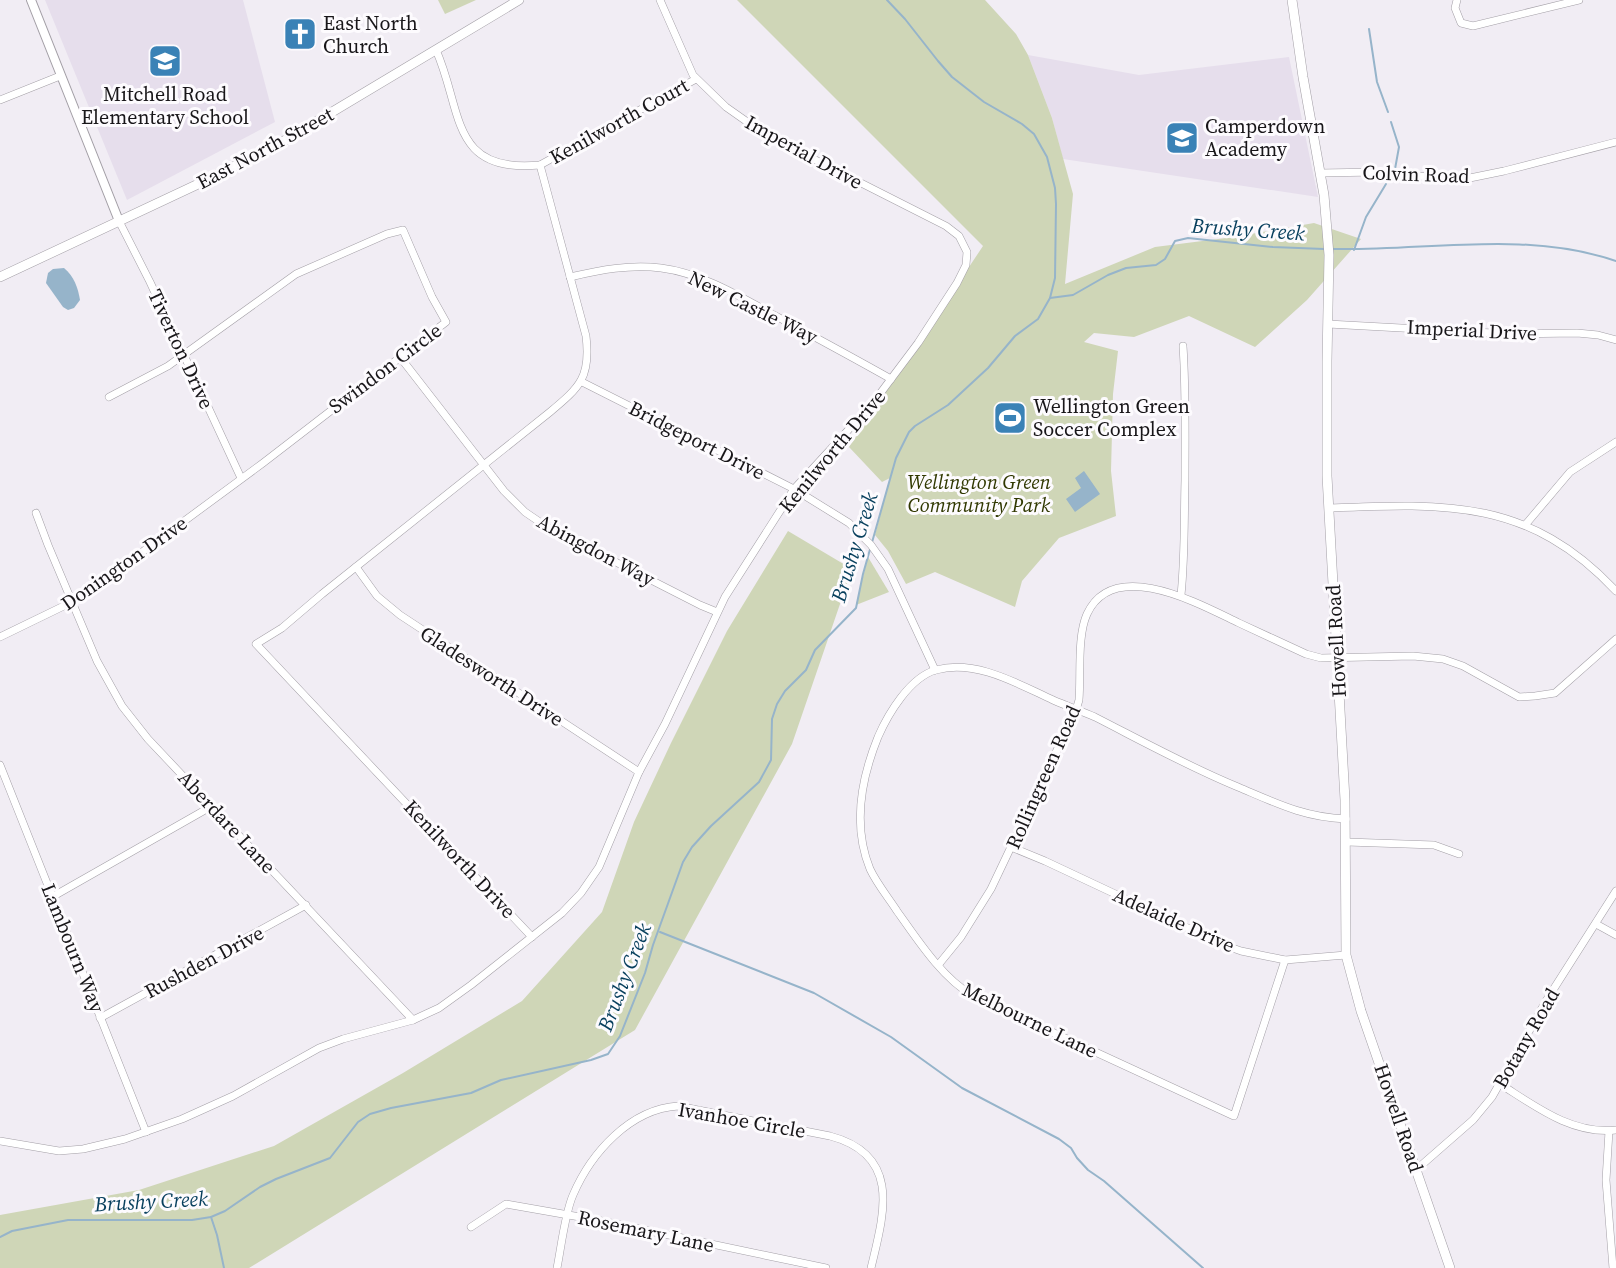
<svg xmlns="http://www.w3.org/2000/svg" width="1616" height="1268" viewBox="0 0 1616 1268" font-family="'Source Serif 4',serif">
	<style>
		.built { fill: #e6deec }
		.green { fill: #cfd6b7 }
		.water { fill: #96b4ca }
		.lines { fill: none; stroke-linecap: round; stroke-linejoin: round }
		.stream { stroke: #96b4ca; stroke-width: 2 }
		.minor-casing { stroke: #a39fa6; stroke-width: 8 }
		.tertiary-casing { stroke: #a39fa6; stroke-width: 10 }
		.secondary-casing { stroke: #a39fa6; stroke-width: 10 }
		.minor { stroke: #fff; stroke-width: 7 }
		.tertiary { stroke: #fff; stroke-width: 8 }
		.secondary { stroke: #fff; stroke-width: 9 }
		.labels { text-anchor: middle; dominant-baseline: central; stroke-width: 6; stroke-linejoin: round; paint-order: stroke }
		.poi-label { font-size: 20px; fill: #181619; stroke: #fdfbfe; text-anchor: start }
		.street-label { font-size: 20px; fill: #181619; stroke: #fdfbfe }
		.park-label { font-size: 20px; font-style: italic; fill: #303800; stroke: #fdfbfe }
		.water-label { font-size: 21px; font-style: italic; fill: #073f5d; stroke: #fdfbfe }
	</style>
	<rect width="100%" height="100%" fill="#f1edf4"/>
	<g class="built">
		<path d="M45 0H243L275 122 127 200Z"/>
		<path d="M1028 55 1139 75 1289 57 1318 197 1063 159 1052 118Z"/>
	</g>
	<g class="green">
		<path d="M438 0H476L445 14Z"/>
		<path d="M737 0H985L1016 34 1028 55 1052 118 1073 194 1065 284 1155 247 1234 237 1314 223 1361 239 1307 300 1255 347 1189 316 1134 337 1094 333 1084 342 1118 351 1113 394 1111 471 1116 516 1059 538 1022 581 1015 607 935 572 906 584 888 551 875 535 890 478 882 482 849 447 983 246Z"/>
		<path d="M788 531 852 569 792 744 635 1030 249 1268H0V1215L139 1190 274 1146 403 1073 522 1001 602 912 634 822 671 743 727 631Z"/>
		<path d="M868 557 889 592 856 605Z"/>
	</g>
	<g class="water">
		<path d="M64 268C74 276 78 288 80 300L74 308 68 310 63 307 46 283 48 273 53 269Z"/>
		<path d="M1084 471 1100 494 1075 512 1066 499 1081 488 1075 478Z"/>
	</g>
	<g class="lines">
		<g class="stream">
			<path d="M1369 29 1377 82 1388 112"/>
			<path d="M1391 122 1399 147 1395 169"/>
			<path d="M1333 249C1427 251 1525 230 1616 261"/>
			<path d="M1354 250 1366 217 1386 184"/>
			<path d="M1050 298 1073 295 1108 275 1126 268 1156 265 1165 259 1175 241 1188 238 1273 247 1324 249"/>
			<path d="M660 932 814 993 891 1037 962 1088 1059 1139 1071 1148 1077 1158 1088 1170 1104 1181 1203 1268"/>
			<path d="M211 1217 217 1235 224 1268"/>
			<path d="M0 1237 12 1231 68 1220H192L211 1217 225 1211 260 1187 276 1179 330 1158 358 1122 370 1114 391 1108 471 1093 501 1080 591 1060 608 1054 620 1036 645 973 653 945 683 862 692 847 711 826 759 782 771 760 772 719 777 704 785 691 806 670 815 650 856 608 863 574 896 458 909 432 915 426 948 405 988 368 1015 336 1038 319 1050 298 1055 278 1056 204 1055 188 1047 157 1034 134 1022 124 984 102 952 77 938 61 905 19 887 0"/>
		</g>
		<g class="minor-casing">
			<g id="minor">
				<path d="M1457 0 1455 8 1461 23 1473 26 1579 0"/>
				<path d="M436 50C463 110 449 174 540 165L696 79"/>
				<path d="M0 100 60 76"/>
				<path d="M1320 173 1377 172 1460 180 1504 171 1616 142"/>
				<path d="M119 221 150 282 241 478"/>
				<path d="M570 277C600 270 630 264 661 268 701 273 739 296 774 315 813 336 852 357 891 379"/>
				<path d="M1328 324 1511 334 1577 333 1598 335 1616 340"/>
				<path d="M400 357 504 491 525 512 547 527 700 605 717 612"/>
				<path d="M582 382 794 489 849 523 871 545 888 569 935 670"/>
				<path d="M1329 508C1446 503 1530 499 1616 591"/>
				<path d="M36 513 48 545 97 661 122 706 148 739 413 1020"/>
				<path d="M1526 524 1570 472 1616 442"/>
				<path d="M356 567 377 596 400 615 639 772"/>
				<path d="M1181 595C1185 557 1184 518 1185 480 1185 435 1186 390 1183 346"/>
				<path d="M0 637 72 602 92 589 263 463 446 322 432 297 403 230 387 234 296 274 168 366 109 397"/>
				<path d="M0 765 146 1132"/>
				<path d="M1347 842 1434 845 1459 854"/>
				<path d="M1011 847 1045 861 1224 945 1241 951 1285 960 1346 955"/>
				<path d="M52 897 212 806"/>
				<path d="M1596 924 1616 935"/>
				<path d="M532 937 256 644 282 628 322 594 550 412C580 387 591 377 586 336L540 165"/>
				<path d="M1285 960 1234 1116 972 995C942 978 917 939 897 911 888 897 877 884 870 869 852 825 861 779 878 737 888 714 910 677 936 670 976 659 1018 684 1053 700 1067 706 1081 711 1095 717 1142 741 1189 767 1238 787 1276 803 1303 817 1346 819"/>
				<path d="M939 964 961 937 991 889 1076 710 1079 700C1081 675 1077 636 1087 614 1114 556 1201 605 1239 623 1261 633 1284 644 1306 654L1321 658 1413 656 1443 659 1463 666 1519 697 1535 696 1555 693 1616 639"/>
				<path d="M100 1018 306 905"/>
				<path d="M1500 1084C1535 1106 1572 1135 1616 1130"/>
				<path d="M1609 1131 1606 1180 1613 1268"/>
				<path d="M0 1141 59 1151 83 1149 125 1139 182 1119 233 1096 319 1048 343 1039 413 1020 439 1008 471 985 562 913 581 893 599 867 639 772 665 724 725 597 794 489 873 403 918 343 957 283 966 265 967 252 959 236 946 226 792 148 763 133 726 107 693 75 660 0"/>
				<path d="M1417 1169 1473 1120 1492 1097 1546 1001 1616 891"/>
				<path d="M471 1227 506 1204 597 1220 826 1268"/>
				<path d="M557 1268C561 1248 565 1213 573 1195 591 1153 630 1109 678 1106L830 1136C902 1155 884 1214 871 1268"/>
			</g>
		</g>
		<g class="tertiary-casing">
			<path id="tertiary" d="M31 0 119 221"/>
		</g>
		<g class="secondary-casing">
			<g id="secondary">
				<path d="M1292 0 1303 77 1324 195 1329 255 1327 361V476L1345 800 1346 955 1361 1011 1450 1268"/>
				<path d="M0 277 211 178 282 142 519 0"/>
			</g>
		</g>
		<use href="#minor" class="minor"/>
		<use href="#tertiary" class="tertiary"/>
		<use href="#secondary" class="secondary"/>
	</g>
	<defs>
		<g id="church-square" transform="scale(1.725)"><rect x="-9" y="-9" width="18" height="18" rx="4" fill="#3a82b6" stroke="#fdfbfe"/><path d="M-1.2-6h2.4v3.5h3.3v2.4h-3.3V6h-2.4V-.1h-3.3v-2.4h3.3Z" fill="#fff"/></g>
		<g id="school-square" transform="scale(1.725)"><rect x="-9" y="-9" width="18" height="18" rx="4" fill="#3a82b6" stroke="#fdfbfe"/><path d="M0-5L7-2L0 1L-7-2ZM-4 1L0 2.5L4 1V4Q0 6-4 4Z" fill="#fff"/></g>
		<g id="stadium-square" transform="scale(1.725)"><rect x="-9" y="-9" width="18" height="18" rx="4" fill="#3a82b6" stroke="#fdfbfe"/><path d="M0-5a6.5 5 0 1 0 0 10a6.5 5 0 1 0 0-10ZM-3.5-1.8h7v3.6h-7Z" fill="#fff"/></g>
	</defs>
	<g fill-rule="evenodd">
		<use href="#church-square" x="300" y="34"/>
		<use href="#school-square" x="165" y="61"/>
		<use href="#school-square" x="1182" y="138"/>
		<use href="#stadium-square" x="1010" y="418"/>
	</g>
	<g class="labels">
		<g class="poi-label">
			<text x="323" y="23">East North<tspan x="323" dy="23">Church</tspan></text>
			<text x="165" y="94" text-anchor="middle">Mitchell Road<tspan x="165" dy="23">Elementary School</tspan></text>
			<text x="1205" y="126">Camperdown<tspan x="1205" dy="23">Academy</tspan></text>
			<text x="1033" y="406">Wellington Green<tspan x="1033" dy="23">Soccer Complex</tspan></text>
		</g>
		<g class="street-label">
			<text transform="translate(619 121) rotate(-29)">Kenilworth Court</text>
			<text transform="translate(265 148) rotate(-28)">East North Street</text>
			<text transform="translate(804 152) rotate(29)">Imperial Drive</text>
			<text transform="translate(1416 174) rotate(2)">Colvin Road</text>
			<text transform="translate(753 307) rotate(26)">New Castle Way</text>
			<text transform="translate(1472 330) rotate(3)">Imperial Drive</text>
			<text transform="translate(181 349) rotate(65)">Tiverton Drive</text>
			<text transform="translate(385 368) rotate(-37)">Swindon Circle</text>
			<text transform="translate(697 440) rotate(27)">Bridgeport Drive</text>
			<text transform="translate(832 451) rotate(-50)">Kenilworth Drive</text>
			<text transform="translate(596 550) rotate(28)">Abingdon Way</text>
			<text transform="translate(124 563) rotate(-35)">Donington Drive</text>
			<text transform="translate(1336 641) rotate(-93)">Howell Road</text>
			<text transform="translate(492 676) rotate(33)">Gladesworth Drive</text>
			<text transform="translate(1043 777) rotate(-66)">Rollingreen Road</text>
			<text transform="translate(227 822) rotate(47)">Aberdare Lane</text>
			<text transform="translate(460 859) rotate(47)">Kenilworth Drive</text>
			<text transform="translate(1174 920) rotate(24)">Adelaide Drive</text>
			<text transform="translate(73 948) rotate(68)">Lambourn Way</text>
			<text transform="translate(204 962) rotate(-28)">Rushden Drive</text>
			<text transform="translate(1030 1020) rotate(26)">Melbourne Lane</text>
			<text transform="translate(1526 1038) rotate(-60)">Botany Road</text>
			<text transform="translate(1399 1118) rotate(71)">Howell Road</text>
			<text transform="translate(742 1120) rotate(10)">Ivanhoe Circle</text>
			<text transform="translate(646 1231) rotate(12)">Rosemary Lane</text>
		</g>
		<g class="park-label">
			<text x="979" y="482">Wellington Green<tspan x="979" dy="23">Community Park</tspan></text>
		</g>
		<g class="water-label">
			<text transform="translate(1248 229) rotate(4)">Brushy Creek</text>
			<text transform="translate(854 547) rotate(-73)">Brushy Creek</text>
			<text transform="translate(624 977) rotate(-69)">Brushy Creek</text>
			<text transform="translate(151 1201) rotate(-3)">Brushy Creek</text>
		</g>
	</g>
</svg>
